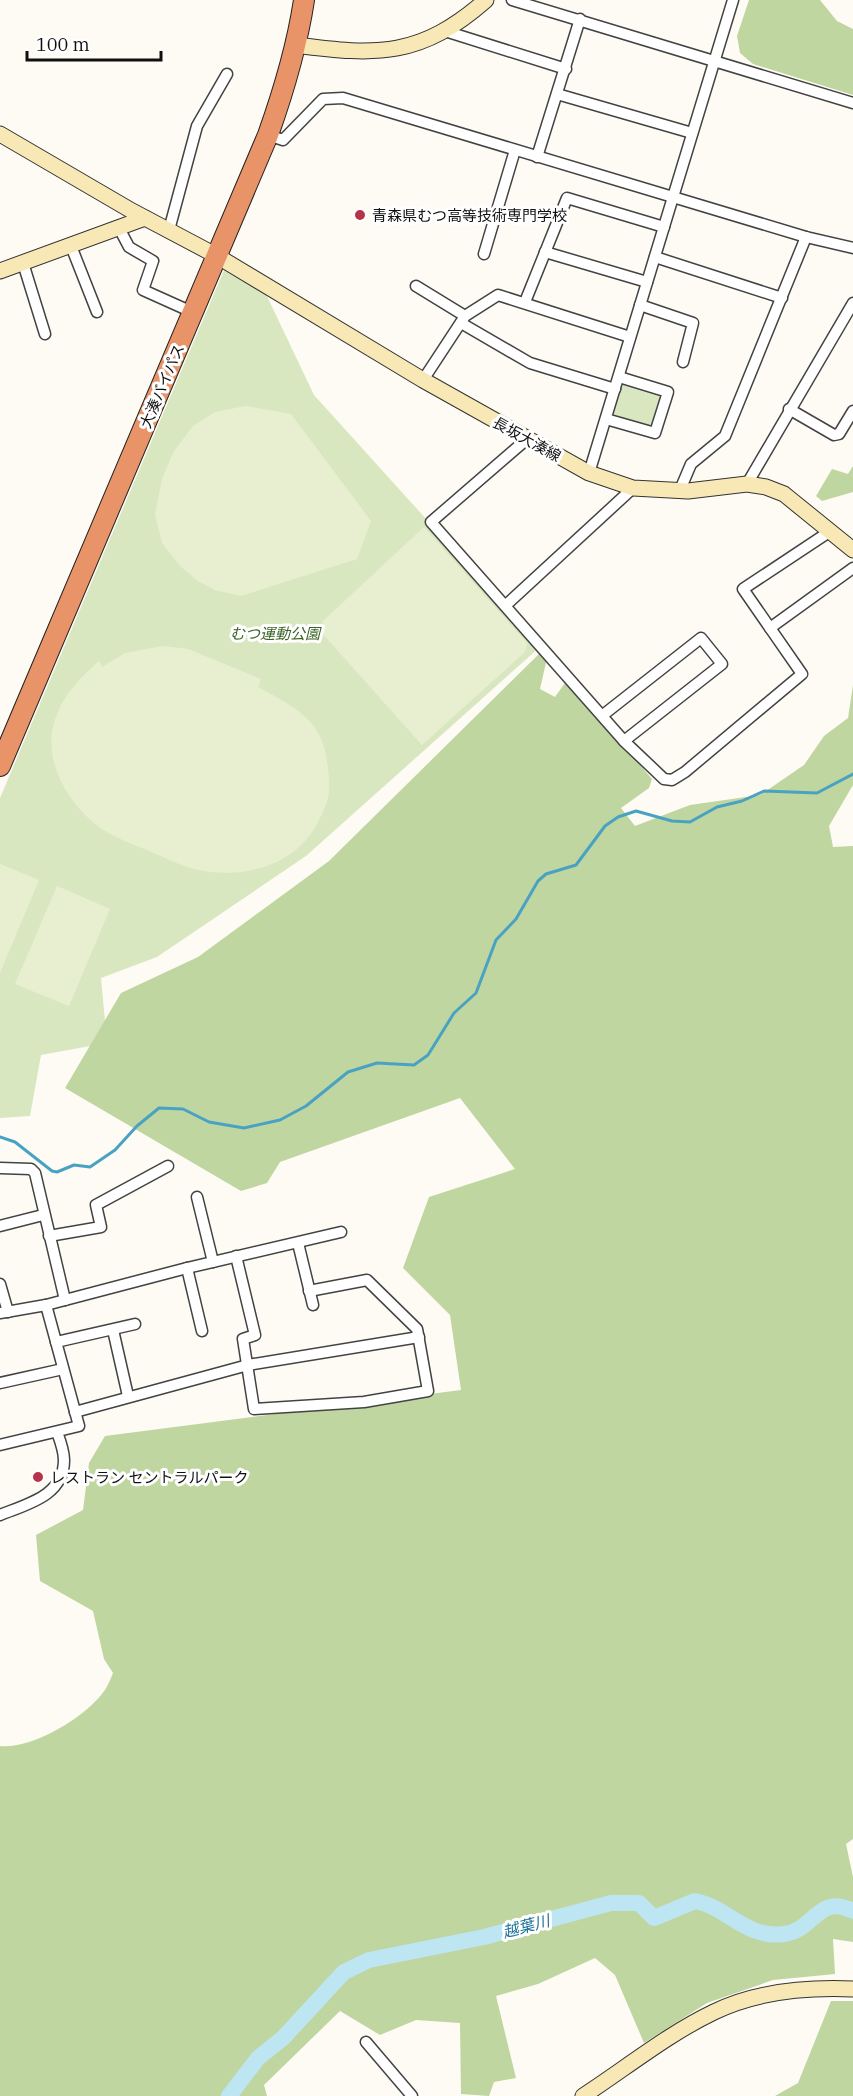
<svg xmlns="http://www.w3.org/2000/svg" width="853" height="2096" viewBox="0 0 853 2096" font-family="'IBM Plex Serif','Noto Sans JP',serif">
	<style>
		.green { fill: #d9e7c0 }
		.forest { fill: #bfd6a0 }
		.pitch { fill: #e8efd1 }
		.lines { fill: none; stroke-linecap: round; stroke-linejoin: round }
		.stream { stroke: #4aa2c3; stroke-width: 3 }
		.river { stroke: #bde5f2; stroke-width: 16 }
		.street-casing { stroke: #434343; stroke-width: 13 }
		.secondary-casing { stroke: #323232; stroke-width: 17 }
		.highway-casing { stroke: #212121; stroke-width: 22 }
		.street { stroke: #fff; stroke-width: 10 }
		.secondary { stroke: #f8e8b5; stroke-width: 15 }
		.highway { stroke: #e89368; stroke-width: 20 }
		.poi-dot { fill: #b6334a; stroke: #fff; stroke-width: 2 }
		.labels { text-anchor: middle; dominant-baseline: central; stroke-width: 6; stroke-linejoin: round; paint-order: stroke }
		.poi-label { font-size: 15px; fill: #101010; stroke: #fff; text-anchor: start }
		.street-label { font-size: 15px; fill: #101010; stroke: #fff }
		.park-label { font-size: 15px; font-style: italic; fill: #3a6425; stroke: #fff }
		.water-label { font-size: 16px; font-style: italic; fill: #237499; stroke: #fff }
	</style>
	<rect width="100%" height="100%" fill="#fefbf4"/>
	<g class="green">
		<path d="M225 268 265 292 314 395 541 646 306 856 157 957 101 978 107 1043 41 1055 30 1116 0 1118V798Z"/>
		<path d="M622 385 661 397 650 427 613 414Z"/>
	</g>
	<g class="forest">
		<path d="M749 0H820L837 21 853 29V95L753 64 740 53 737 36Z"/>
		<path d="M853 466V492L822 501 816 496 832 469 848 474Z"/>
		<path d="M541 652 547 658 540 689 555 697 567 680 652 779 649 788 621 808 635 826 690 805 760 795 804 765 824 736 848 718 853 685V785L829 826 833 847 853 846V1839L846 1844 853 1877V1942L833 1939 835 1974 773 1980 707 2003 644 2043 615 1975 595 1958 538 1984 496 1996 516 2078 494 2082 489 2096 461 2094 460 2023 416 2020 380 2035 340 2011 264 2085 267 2096H0V1746C32 1749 82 1719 102 1694 107 1688 110 1680 113 1673L104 1659 93 1611 40 1581 36 1535 83 1510 89 1463 105 1436 461 1390 450 1315 403 1268 429 1197 515 1169 460 1098 280 1162 267 1183 241 1191 65 1088 121 993 198 957 329 861Z"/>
		<path d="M831 2001H853V2096H775L798 2083Z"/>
	</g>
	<g class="pitch">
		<path d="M246 406 291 414 371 521 357 559 241 596 215 590 198 581 180 566 162 543 155 514 162 479 174 451 193 426 215 412Z"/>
		<path d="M424 527 527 643 525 652 422 745 321 632 323 621Z"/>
		<path d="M163 646 188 649 261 679 258 687C308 714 328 725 329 786 330 798 323 813 317 824 293 868 240 880 194 869 178 865 162 856 147 850 132 844 116 838 102 829 67 804 39 757 57 714 65 693 82 676 99 661L102 667 125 653Z"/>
		<path d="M0 864 39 880 0 973Z"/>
		<path d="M57 886 110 909 69 1006 15 984Z"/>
	</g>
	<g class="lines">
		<path class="stream" d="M0 1137 15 1142 52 1171 57 1172 74 1165 90 1167 115 1150 137 1126 159 1108 183 1109 209 1122 244 1128 280 1120 306 1106 348 1072 377 1063 414 1065 428 1055 454 1013 476 993 496 940 516 919 538 881 546 874 576 865 605 826 618 817 636 811 672 821 690 822 717 807 742 801 764 791 817 793 853 774"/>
		<path class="river" d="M229 2096 258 2058 283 2038 344 1972 369 1960 484 1937 611 1903H639L654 1918 695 1901C727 1907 746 1939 784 1934 814 1931 818 1893 853 1911"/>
		<g class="street-casing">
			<g id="street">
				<path d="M512 0 853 103"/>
				<path d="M445 31 566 69"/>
				<path d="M557 94 692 133"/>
				<path d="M268 135 283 140 323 99 343 98 806 237 853 248"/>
				<path d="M537 157 580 19"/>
				<path d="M119 228 129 247 153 261 143 290 192 312"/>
				<path d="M169 230 197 126 227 74"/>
				<path d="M71 246 97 312"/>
				<path d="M545 252 647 282"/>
				<path d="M484 254 515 150"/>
				<path d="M655 257 782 298"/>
				<path d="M23 263 45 334"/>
				<path d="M416 286 465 316"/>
				<path d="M525 302 567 198 664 227"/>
				<path d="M640 305 693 323 683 362"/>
				<path d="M461 323 530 363 615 389"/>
				<path d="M423 380 465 316 498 295 630 337"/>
				<path d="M789 409 834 435 839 434 853 411"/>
				<path d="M606 419 655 433 668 392 619 377"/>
				<path d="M527 439 431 522 624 741 664 779 672 780 685 772 802 674 743 589 829 532"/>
				<path d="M589 473 733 0"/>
				<path d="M747 484 853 303"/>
				<path d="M680 490 691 464 725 436 806 237"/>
				<path d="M506 605 633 488"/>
				<path d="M770 628 853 568"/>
				<path d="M603 715 701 638 722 664 624 741"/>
				<path d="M0 1168 31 1169 35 1173 65 1300"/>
				<path d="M197 1197 213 1262"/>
				<path d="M0 1226 43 1215"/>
				<path d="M49 1236 101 1227 96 1205 168 1166"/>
				<path d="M298 1243 313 1305"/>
				<path d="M236 1256 255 1335 243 1339 254 1409 364 1402 428 1391 417 1329 367 1280 309 1291"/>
				<path d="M187 1268 202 1331"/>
				<path d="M0 1284 8 1312"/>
				<path d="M0 1313 46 1305 187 1268 341 1232"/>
				<path d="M113 1330 128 1396"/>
				<path d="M56 1342 135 1324"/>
				<path d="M0 1383 63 1369"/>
				<path d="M75 1412 248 1365 419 1337"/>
				<path d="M0 1445 79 1426 46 1305"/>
				<path d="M0 1515C27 1504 64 1496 64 1460 64 1451 60 1440 57 1432"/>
				<path d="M366 2042 412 2096"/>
			</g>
		</g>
		<g class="secondary-casing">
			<g id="secondary">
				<path d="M296 45C378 56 421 57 486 0"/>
				<path d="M0 134 132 211 217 256 423 380 589 473 633 488 688 491 747 484 766 487 784 494 853 550"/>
				<path d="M0 271 145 218"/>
				<path d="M583 2096C626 2068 668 2034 714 2012 757 1991 806 1987 853 1989"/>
			</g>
		</g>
		<g class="highway-casing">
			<path id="highway" d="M0 766 268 135C284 90 297 47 304 0"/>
		</g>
		<use href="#street" class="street"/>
		<use href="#secondary" class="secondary"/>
		<use href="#highway" class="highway"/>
	</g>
	<g class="poi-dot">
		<circle cx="360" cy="215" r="6"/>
		<circle cx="38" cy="1477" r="6"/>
	</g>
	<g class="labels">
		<g class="poi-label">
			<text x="372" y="215">青森県むつ高等技術専門学校</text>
			<text x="50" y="1477">レストラン セントラルパーク</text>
		</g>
		<g class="street-label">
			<text transform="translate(162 386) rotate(-67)">大湊バイパス</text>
			<text transform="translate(527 439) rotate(29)">長坂大湊線</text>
		</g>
		<g class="park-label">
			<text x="275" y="633">むつ運動公園</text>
		</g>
		<g class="water-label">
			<text transform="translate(526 1926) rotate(-15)">越葉川</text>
		</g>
	</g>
	<path d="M27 51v9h134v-9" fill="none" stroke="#101010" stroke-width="3"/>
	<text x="36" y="51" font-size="18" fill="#101010" stroke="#ffffff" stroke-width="4.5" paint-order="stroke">100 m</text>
</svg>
